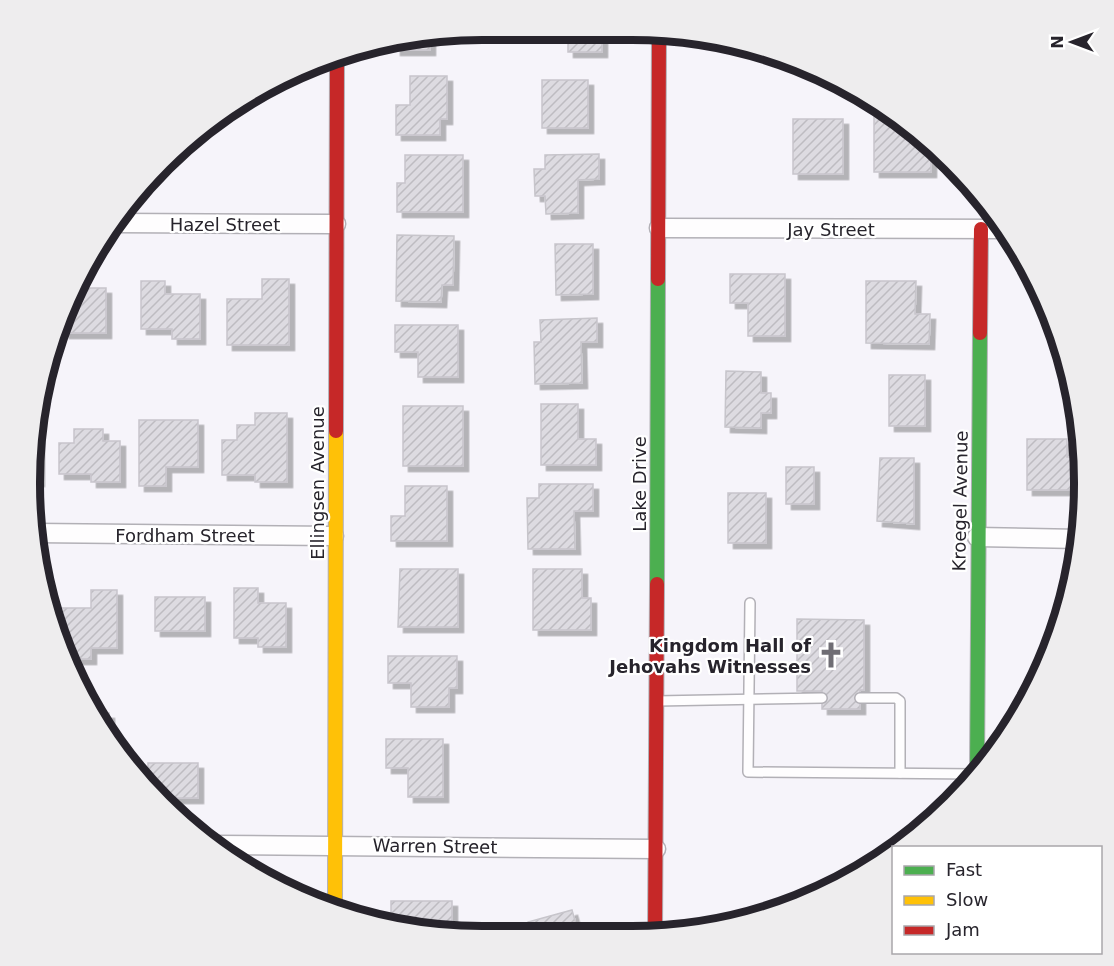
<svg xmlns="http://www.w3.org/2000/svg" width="1114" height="966" viewBox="0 0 1114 966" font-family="'DejaVu Sans',sans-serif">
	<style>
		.building { fill: url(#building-hatch); stroke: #c7c5cb; stroke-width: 1.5; filter: url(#shadow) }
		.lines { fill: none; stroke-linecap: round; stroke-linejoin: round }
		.lane-casing { stroke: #b2b0b6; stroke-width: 12 }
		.street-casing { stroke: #b2b0b6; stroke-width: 21 }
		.fast-casing { stroke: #b2b0b6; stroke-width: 16 }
		.slow-casing { stroke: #b2b0b6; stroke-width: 16 }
		.jam-casing { stroke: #b2b0b6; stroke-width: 16 }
		.lane { stroke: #fefdfe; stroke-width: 9 }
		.street { stroke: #fefdfe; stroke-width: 18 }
		.fast { stroke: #4caf50; stroke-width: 14 }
		.slow { stroke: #ffc107; stroke-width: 14 }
		.jam { stroke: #c62828; stroke-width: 14 }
		.labels { text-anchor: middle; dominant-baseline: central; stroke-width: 4.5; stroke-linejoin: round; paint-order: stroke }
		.street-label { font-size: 18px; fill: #27242c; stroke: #fff }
		.poi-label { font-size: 18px; font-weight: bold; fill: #27242c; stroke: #fff; text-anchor: end }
		.rim { fill: none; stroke: #27242c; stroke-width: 8 }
	</style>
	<defs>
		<pattern id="building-hatch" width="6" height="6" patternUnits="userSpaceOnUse" patternTransform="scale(1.5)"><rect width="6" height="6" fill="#dddbe1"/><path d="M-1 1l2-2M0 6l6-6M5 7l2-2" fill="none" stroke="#bebcc1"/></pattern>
		<filter id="shadow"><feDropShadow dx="5.5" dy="5.5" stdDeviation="0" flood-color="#0004"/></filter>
	</defs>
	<rect width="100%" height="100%" fill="#f6f4fa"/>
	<g class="building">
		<rect x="568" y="32" width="34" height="20"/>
		<path d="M430 37V50H395V42Z"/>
		<path d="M410 76H447V119H440V135H396V105H410Z"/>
		<rect x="542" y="80" width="46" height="48"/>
		<path d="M874 110H886L907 124 931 146V172H874Z"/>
		<rect x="793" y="119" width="50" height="55"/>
		<path d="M599 154V179L578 180V213L546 214 545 196H535L534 169H545V155Z"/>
		<path d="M405 155H463V212H397V183H405Z"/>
		<path d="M951 165 961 175H951Z"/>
		<path d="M397 235 454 236 453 285H442L441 302 396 301Z"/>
		<path d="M555 244H593V294L556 295Z"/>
		<path d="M730 274H785V336H748V303H730Z"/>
		<path d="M262 279H289V345H227V299H262Z"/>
		<path d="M141 281H165V294H200V339H172V329H141Z"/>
		<path d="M866 281H916L915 314H930L929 344 866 343Z"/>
		<path d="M77 288H106V333H64L65 309Z"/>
		<path d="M597 318V342H581L582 383 535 384 534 342H541L540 320Z"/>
		<path d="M395 325H458V377H418V352H395Z"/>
		<path d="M726 371 761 372V393H771V413H761V428L725 427Z"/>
		<rect x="889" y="375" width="36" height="51"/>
		<path d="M541 404H578V439H596V465H541Z"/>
		<rect x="403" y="406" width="60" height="60"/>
		<path d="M255 413H287V482H255V475H222V440H237V425H255Z"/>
		<path d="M139 420H198V467H166V486H139Z"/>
		<path d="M34 427H39V481H32Z"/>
		<path d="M74 429H103V441H120V482H91V474H59V443H74Z"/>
		<path d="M1027 439H1067V457H1079V490H1027Z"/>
		<path d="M880 458H914V524L877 521Z"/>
		<rect x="786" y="467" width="28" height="37"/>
		<path d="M539 484H593V511H574L575 549H528L527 498H539Z"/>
		<path d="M405 486H447V541H391V516H405Z"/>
		<rect x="728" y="493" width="38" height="50"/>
		<path d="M400 569H458V627H398Z"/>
		<path d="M533 569H582V598H591V630H533Z"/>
		<path d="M234 588H258V603H286V647H258V638H234Z"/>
		<path d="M91 590H117V648H91V659H68L57 635V608H91Z"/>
		<rect x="155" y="597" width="50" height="34"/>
		<path d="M797 619 864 620V690H860V709H822V691H797Z"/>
		<path d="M388 656H457V688H449V707H411V683H388Z"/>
		<path d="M93 713H109L110 736Z"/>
		<path d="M386 739H443V797H408V768H386Z"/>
		<path d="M148 763H198V798H161L148 786Z"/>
		<path d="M391 901H452V933L391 926Z"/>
		<path d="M572 910 579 935 531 936 528 922Z"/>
	</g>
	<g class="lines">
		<g class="lane-casing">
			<g id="lane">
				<path d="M750 603 748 772 976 774"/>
				<path d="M860 698H896L900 701V773"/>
				<path d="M656 701 822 698"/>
			</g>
		</g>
		<g class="street-casing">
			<g id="street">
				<path d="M114 223 336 224"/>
				<path d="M659 228 1004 229"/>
				<path d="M35 533 334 536"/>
				<path d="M977 537 1079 539"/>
				<path d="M215 845 656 849"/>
			</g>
		</g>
		<g class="fast-casing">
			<g id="fast">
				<path d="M657 584 658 279"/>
				<path d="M977 773 980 333"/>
			</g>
		</g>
		<g class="slow-casing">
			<path id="slow" d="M335 909 336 431"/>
		</g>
		<g class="jam-casing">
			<g id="jam">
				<path d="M658 279 659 33"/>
				<path d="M980 333 981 229"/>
				<path d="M336 431 337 56"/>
				<path d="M655 935 657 584"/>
			</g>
		</g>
		<use href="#lane" class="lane"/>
		<use href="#street" class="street"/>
		<use href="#fast" class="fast"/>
		<use href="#slow" class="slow"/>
		<use href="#jam" class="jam"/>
	</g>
	<defs>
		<g id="church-bare" transform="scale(2.07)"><path d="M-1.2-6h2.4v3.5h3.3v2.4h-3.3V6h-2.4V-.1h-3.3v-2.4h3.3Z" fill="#6f6d74" stroke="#fff" stroke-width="2.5" paint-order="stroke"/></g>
	</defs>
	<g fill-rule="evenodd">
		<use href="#church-bare" x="831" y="655"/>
	</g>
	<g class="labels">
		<g class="street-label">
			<text x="225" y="224">Hazel Street</text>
			<text x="831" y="229">Jay Street</text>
			<text transform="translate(317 483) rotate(-90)">Ellingsen Avenue</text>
			<text transform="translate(639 484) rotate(-90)">Lake Drive</text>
			<text transform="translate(960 501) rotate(-89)">Kroegel Avenue</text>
			<text x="185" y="535">Fordham Street</text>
			<text transform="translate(435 846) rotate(1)">Warren Street</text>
		</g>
		<g class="poi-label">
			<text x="811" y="645">Kingdom Hall of<tspan x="811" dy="21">Jehovahs Witnesses</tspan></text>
		</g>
	</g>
	<path d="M0 0H1114V966H0ZM482 40H632A442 442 0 0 1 1074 482V484A442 442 0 0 1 632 926H482A442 442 0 0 1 40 484V482A442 442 0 0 1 482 40Z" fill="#eeedee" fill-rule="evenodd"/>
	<path class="rim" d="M482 40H632A442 442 0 0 1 1074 482V484A442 442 0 0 1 632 926H482A442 442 0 0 1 40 484V482A442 442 0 0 1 482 40Z"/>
	<rect x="892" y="846" width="210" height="108" fill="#ffffff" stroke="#a9a7ab" stroke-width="1.5"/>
	<rect x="904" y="866" width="30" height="9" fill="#4caf50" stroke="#a9a7ab" stroke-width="1.5"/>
	<text x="946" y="876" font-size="18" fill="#27242c">Fast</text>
	<rect x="904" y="896" width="30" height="9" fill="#ffc107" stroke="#a9a7ab" stroke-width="1.5"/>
	<text x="946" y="906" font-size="18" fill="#27242c">Slow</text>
	<rect x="904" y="926" width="30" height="9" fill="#c62828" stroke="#a9a7ab" stroke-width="1.5"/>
	<text x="946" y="936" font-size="18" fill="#27242c">Jam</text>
	<g transform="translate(1072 42) rotate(270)" stroke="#ffffff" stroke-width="4.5" paint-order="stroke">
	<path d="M0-4.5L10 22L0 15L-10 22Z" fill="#27242c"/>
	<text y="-9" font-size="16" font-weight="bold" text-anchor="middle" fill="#27242c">N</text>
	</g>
</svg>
